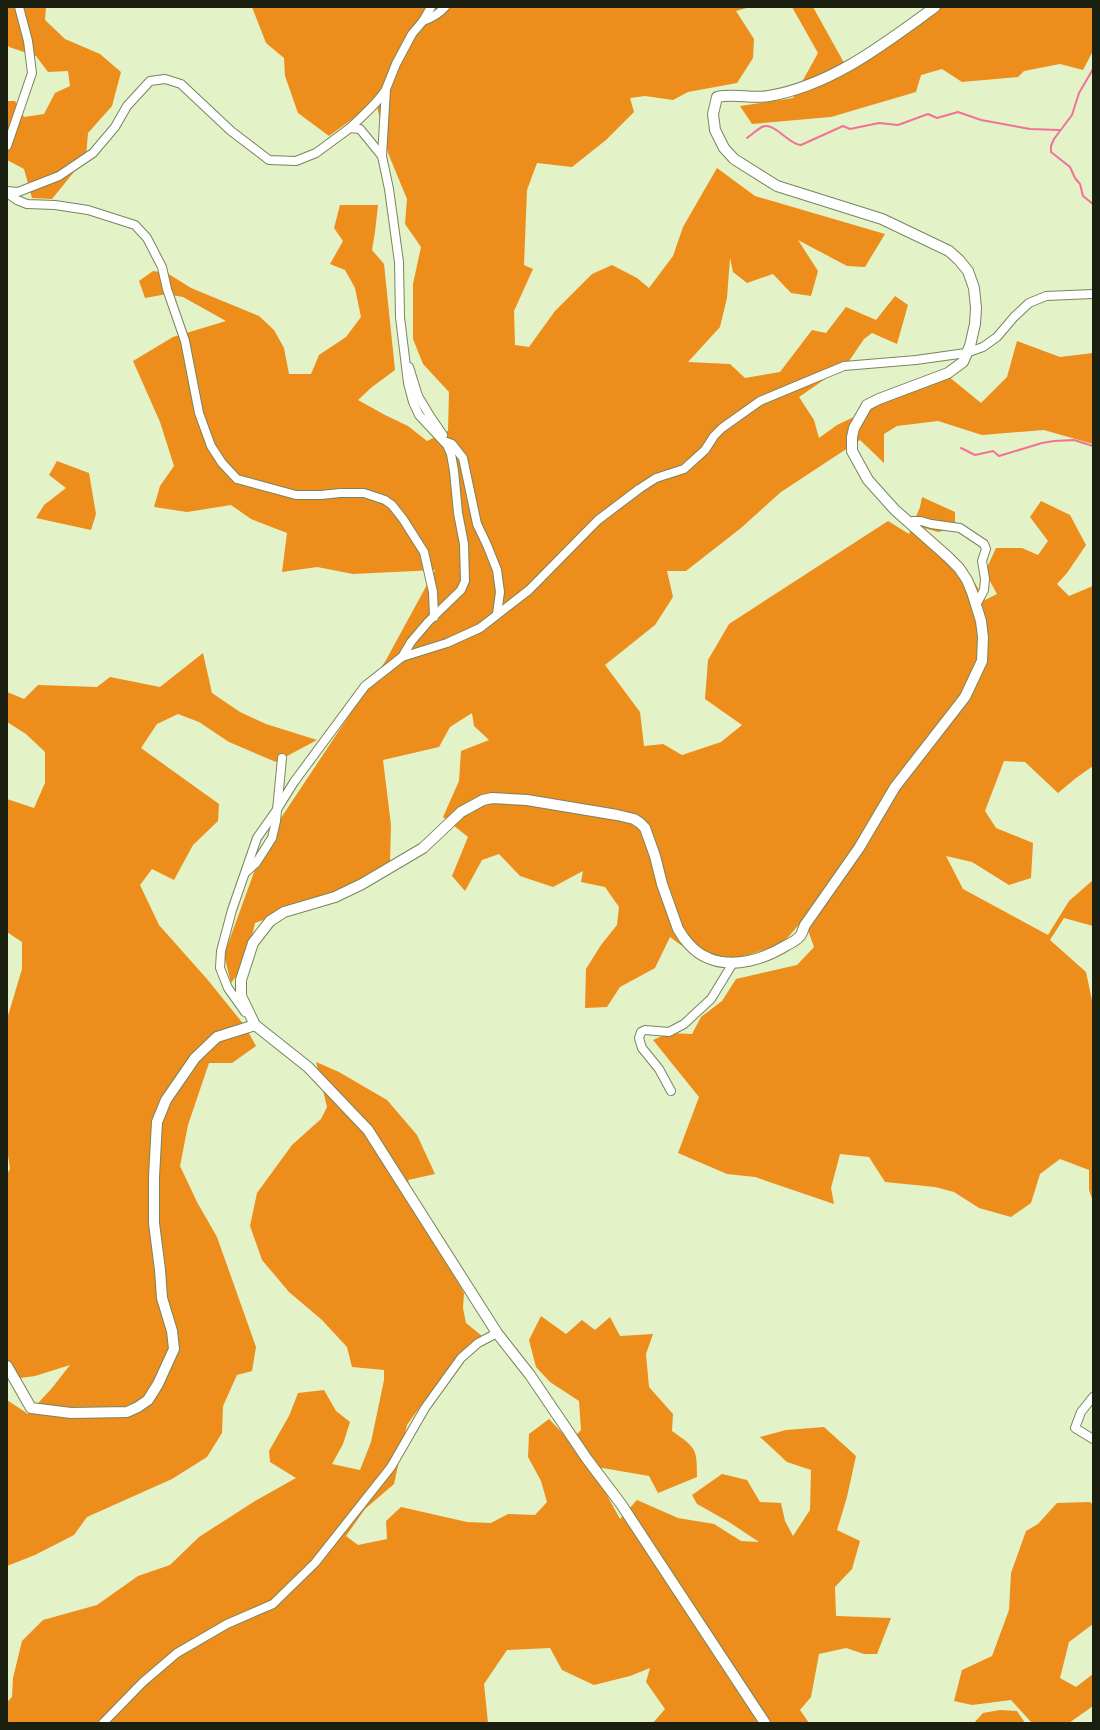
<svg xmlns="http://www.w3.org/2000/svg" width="1100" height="1730" viewBox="0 0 1100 1730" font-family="'Noto Sans',sans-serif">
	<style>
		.forest { fill: #ed8d1b }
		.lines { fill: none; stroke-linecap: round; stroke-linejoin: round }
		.stream { stroke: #f17299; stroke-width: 2 }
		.minor-casing { stroke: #78855e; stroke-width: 10 }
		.tertiary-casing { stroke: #78855e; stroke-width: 12 }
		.minor { stroke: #fff; stroke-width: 8 }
		.tertiary { stroke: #fff; stroke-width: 10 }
	</style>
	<rect width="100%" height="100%" fill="#e4f2c7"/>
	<g class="forest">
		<path d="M7 7H46L45 20 65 39 100 54 121 72 112 106 88 133 86 157 52 199 32 198 24 169 7 160V101H15L24 117 44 114 55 93 70 86 68 71 48 72 36 56 9 47 7 44Z"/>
		<path d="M252 7H750L736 11 754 39 753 58 737 83 688 92 673 100 645 96 630 98 634 112 606 140 572 167 537 163 527 190 524 265 533 269 514 311 515 345 529 347 555 311 592 274 612 265 637 278 649 288 673 256 683 227 717 168 755 196 885 234 865 267 847 266 798 240 818 271 811 296 791 293 773 274 747 283 733 272 730 258 727 298 720 327 688 362 730 364 745 378 780 372 812 330 826 333 846 307 876 320 895 296 908 305 897 344 872 333 864 339 847 364 799 397 814 420 819 438 837 425 898 396 948 376 981 403 1007 377 1017 341 1060 357 1093 353V444L1044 430 982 435 938 421 897 426 884 434V463L860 440 781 492 741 528 686 571H667L673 597 655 625 605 665 640 712 644 746 663 744 682 755 721 742 742 725 705 699 708 660 729 624 888 521 909 534 920 507 922 497 955 512V528L938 532 924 528 966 568 985 600 997 594 985 572 996 548H1022L1038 555 1048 541 1030 517 1041 501 1070 515 1086 545 1067 573 1057 584 1069 596 1093 586V766L1076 778 1058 793 1025 762 1004 761 985 811 996 828 1033 843 1031 878 1009 885 972 862 946 856 963 889 1048 935 1069 901 1093 880V926L1064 918 1050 940 1086 972 1093 1005V1201L1089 1190V1170L1060 1159 1040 1174 1031 1203 1011 1217 979 1208 954 1192 935 1187 885 1182 869 1157 840 1154 831 1188 834 1204 755 1177 727 1174 678 1153 699 1097 653 1040 669 1033 692 1034 701 1017 722 1001 736 979 797 965 814 947 804 919 781 945 744 956 705 963 670 937 655 968 620 987 607 1007 585 1008 586 969 601 945 617 925 619 907 605 887 581 882 583 871 553 887 520 876 499 854 482 860 465 891 452 876 468 837 443 817 459 781 461 751 489 740 474 726 472 713 450 727 439 747 383 760 391 825 390 862 329 896 255 923 245 965 231 983 224 955 265 842 386 660 435 570 353 574 317 567 282 572 287 533 251 519 231 505 187 512 154 507 160 486 174 466 160 422 133 361 173 337 226 321 183 297 167 294 145 298 139 281 153 271 167 273 191 288 259 316 274 330 284 348 289 374H311L319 355 346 337 361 317 355 288 345 270 330 264 343 241 334 228 340 205H378L375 232 372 250 384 264 395 370 372 387 358 400 385 415 408 426 427 441 448 431 449 392 423 364 413 339V284L421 247 405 224 407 199 388 153 376 102 329 136 298 113 285 76 284 58 266 43Z"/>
		<path d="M792 7H813L848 70 939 7H1093V51L1083 70 1060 64 1024 71 1018 77 962 82 942 69 921 75 916 92 831 117 752 124 740 106 793 98 818 53Z"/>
		<path d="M57 461 89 473 96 514 91 530 36 518 44 505 66 488 49 475Z"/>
		<path d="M203 653 212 693 240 712 266 724 317 740 276 762 229 742 199 722 178 714 157 724 141 748 219 804 218 821 193 845 174 880 152 869 140 885 159 925 207 979 245 1026 256 1046 232 1063H209L188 1125 180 1166 197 1202 217 1237 256 1347 252 1371 237 1375 223 1406 222 1433 207 1457 172 1479 87 1517 74 1535 35 1555 7 1566V1400L28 1414 52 1388 70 1365 35 1376 7 1380V1174L10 1169 7 1148V1019L22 969V942L7 932V799L34 808 45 783V752L26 734 7 722V692L24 699 38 685 97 687 110 677 160 687Z"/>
		<path d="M316 1062 339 1072 387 1100 417 1135 435 1174 408 1180 422 1220 464 1293 463 1308 466 1323 482 1336 454 1363 440 1387 420 1407 407 1425 394 1484 365 1509 346 1536 358 1545 387 1539 386 1521 401 1507 467 1522 491 1523 508 1514 535 1515 547 1502 541 1481 528 1457 529 1434 549 1419 570 1441 581 1430 579 1401 550 1382 536 1367 529 1340 541 1316 566 1334 582 1320 595 1330 610 1317 620 1336 653 1334 646 1354 649 1387 673 1414 672 1431C696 1448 697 1448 697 1477L658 1493 649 1476 591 1466 620 1519 637 1500 678 1518 714 1524 741 1541 759 1542 729 1522 697 1504 692 1495 722 1474 747 1480 760 1502 781 1503 785 1521 793 1536 810 1510 811 1470 787 1462 760 1437 786 1430 824 1427 856 1456 847 1497 837 1530 860 1541 852 1569 835 1587 836 1616 891 1618 877 1654H864L846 1648 819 1654 811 1697 800 1710 809 1723H653L665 1709 646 1682 650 1668 630 1676 594 1685 562 1670 550 1648 507 1650 484 1684 488 1723H7V1702L12 1697 13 1678 22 1641 43 1620 97 1605 138 1576 170 1565 199 1537 255 1501 296 1478 270 1462 269 1451 289 1416 298 1393 324 1390 336 1411 350 1422 343 1444 332 1464 360 1470 371 1442 384 1380V1370L352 1367 347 1347 322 1320 289 1292 262 1260 250 1226 257 1193 292 1145 321 1119 327 1107Z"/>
		<path d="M1090 1502 1093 1505V1624L1069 1642 1060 1678 1076 1687 1093 1674V1706L1069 1723H1035L1031 1722 1011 1700 972 1705 954 1701 962 1670 992 1656 1009 1610 1011 1573 1026 1531 1038 1524 1057 1503Z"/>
		<path d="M1000 1710 1017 1711 1025 1723H974L983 1713Z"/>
	</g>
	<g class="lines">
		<g class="stream">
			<path d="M1093 69 1079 93 1072 115 1054 139 1051 146V152L1070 167 1075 178 1080 184 1083 196 1093 204"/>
			<path d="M747 138C751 135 758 129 762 127 774 121 789 145 801 145L843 126 850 129 879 123 898 125 928 114 937 118 958 112 981 120 1030 129 1059 130"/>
			<path d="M961 448 975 455 993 451 999 456 1042 443 1054 441 1074 440 1093 446"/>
		</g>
		<g class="minor-casing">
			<g id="minor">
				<path d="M423 21C432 18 439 14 445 7"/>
				<path d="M350 128C362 116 376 105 385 91"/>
				<path d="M7 146 32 73 28 41 19 7"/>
				<path d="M382 156 386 89 396 64 412 34 423 21 431 7"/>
				<path d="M7 191 18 192 59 176 93 153 115 127 127 106 150 81 165 79 181 84 231 131 269 160 296 161 316 153 350 128 360 129 382 156 389 189 399 262 400 317 408 383 413 402 419 415 447 445 451 454 454 471 458 513 464 544 465 581 461 590 428 622 411 642 402 657 365 686 294 782 276 811 257 838 232 910 221 951 220 968 228 988 245 1012"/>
				<path d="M7 193 17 200 27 204 55 205 88 210 135 225 147 238 162 267 167 289 185 341 199 413 211 446 222 463 237 479 296 495H321L340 493H364L385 500 392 505 403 519 424 552 433 592 434 617"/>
				<path d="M409 367 418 396 430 416 443 435"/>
				<path d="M444 441 452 444 463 458 477 524 487 545 497 570 500 592 497 614"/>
				<path d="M908 521H921L931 524 960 528 984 544 986 549 982 561 985 579 984 590 976 605"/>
				<path d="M402 657 447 643 480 628 529 590 598 520 639 489 656 478 684 469 705 450 714 436 722 428 760 401 844 366 916 360 966 353 983 347 997 337 1014 317 1029 303 1046 296 1093 294"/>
				<path d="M246 872 256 863 272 838 276 821 282 758"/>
				<path d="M671 1091 659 1069 642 1048 639 1038 641 1032 645 1030 669 1032 684 1024 711 999 733 963"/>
				<path d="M1093 1397 1081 1412 1075 1428 1093 1439"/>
				<path d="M103 1723 143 1682 177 1653 227 1624 273 1604 315 1563 391 1467 425 1408 461 1358 478 1343 497 1333"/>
			</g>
		</g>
		<g class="tertiary-casing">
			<g id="tertiary">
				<path d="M7 1366 31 1408 71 1413 127 1412 138 1407 148 1400 158 1384 174 1349 172 1331 162 1298 160 1270 154 1223V1177L157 1122 166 1100 195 1058 217 1037 255 1025"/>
				<path d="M765 1723 621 1504 587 1459 530 1375 497 1333 368 1130 308 1067 255 1025 241 996V980L253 943 270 921 284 912 335 897 362 884 423 848 461 812 483 800 492 798 527 800 617 815 634 819 640 823 645 828 655 856 662 884 678 929C684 940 695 953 708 958 734 969 764 959 787 945 791 943 797 940 800 936 802 934 803 929 805 925L859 848 895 787 965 697 982 661 983 637 981 621 972 592 967 580 959 568 948 557 895 510 868 480 852 451V437L854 428 867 405 879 399 948 373 963 362 970 346 975 324 976 308 974 288 968 271 959 260 949 251 882 219 777 186 734 159 724 148 715 130 713 114 717 97C734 93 752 99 769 96 832 85 884 44 935 7"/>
			</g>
		</g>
		<use href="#minor" class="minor"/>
		<use href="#tertiary" class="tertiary"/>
	</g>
	<rect width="1100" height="1730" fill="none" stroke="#1a1f0f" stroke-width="16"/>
</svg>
